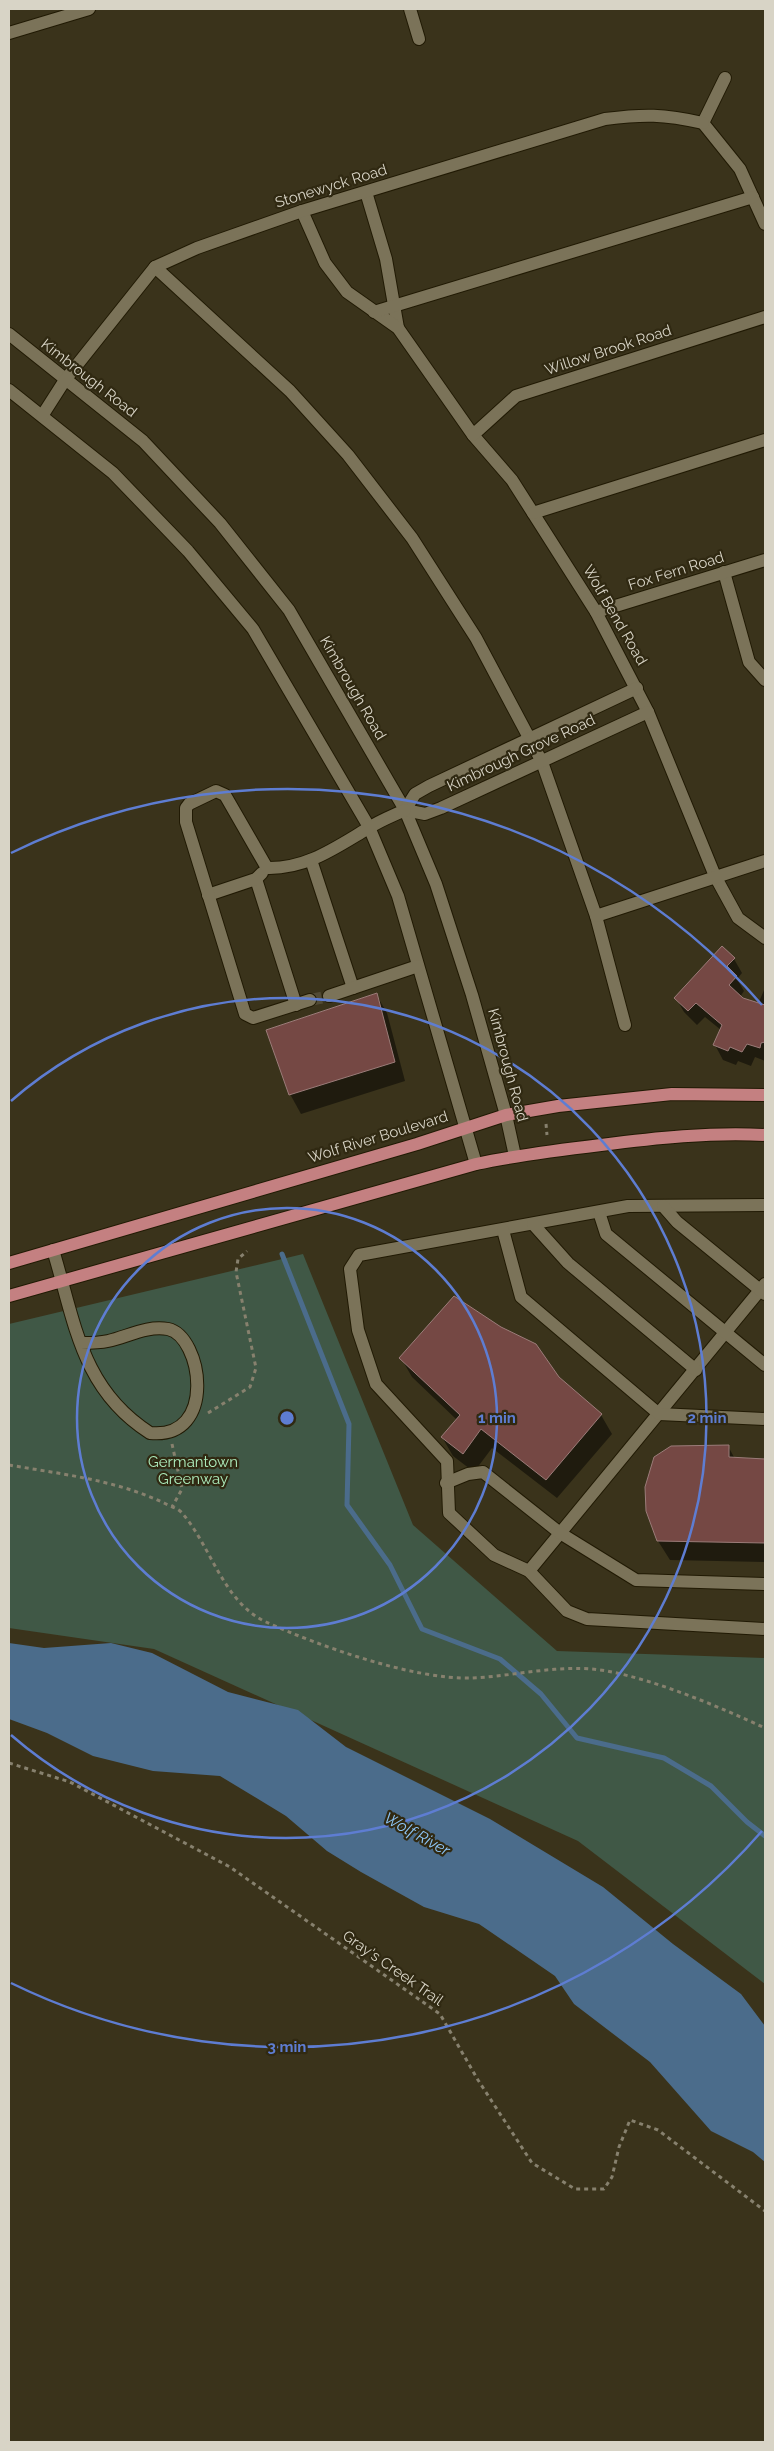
<svg xmlns="http://www.w3.org/2000/svg" width="774" height="2451" viewBox="0 0 774 2451" font-family="Raleway,sans-serif">
	<style>
		.green { fill: #405846 }
		.water { fill: #4b6c8b }
		.shadow { fill: #0007 }
		.lines { fill: none; stroke-linecap: round; stroke-linejoin: round }
		.stream { stroke: #4b6c8b; stroke-width: 5 }
		.building { fill: #754844; stroke: #9b7c79 }
		.minor-tunnel { stroke: #524b35; stroke-width: 12; stroke-dasharray: 12 6; stroke-linecap: butt }
		.minor-casing { stroke: #211a04; stroke-width: 14 }
		.major-casing { stroke: #211a04; stroke-width: 14 }
		.path { stroke: #87816e; stroke-width: 3; stroke-dasharray: 4 4; stroke-linecap: butt }
		.minor { stroke: #7b7359; stroke-width: 12 }
		.major { stroke: #c48081; stroke-width: 12 }
		.ring { fill: none; stroke: #5e7dd2; stroke-width: 2.5 }
		.labels { text-anchor: middle; dominant-baseline: central; stroke-width: 4.5; stroke-linejoin: round; paint-order: stroke }
		.street-label { font-size: 15px; fill: #d8d4c6; stroke: #302912 }
		.park-label { font-size: 15px; fill: #aeeebe; stroke: #302912 }
		.water-label { font-size: 16px; font-style: italic; fill: #8dc5f7; stroke: #302912 }
		.centre { fill: #5e7dd2; stroke: #302912; stroke-width: 2.5 }
		.ring-label { font-size: 15px; text-anchor: middle; font-weight: bold; fill: #5e7dd2; stroke: #302912; stroke-width: 4.5; stroke-linejoin: round; paint-order: stroke }
	</style>
	<rect width="100%" height="100%" fill="#3a331b"/>
	<path class="green" d="M303 1254 413 1525 557 1651 765 1658V1984L578 1841 154 1649 9 1628V1324Z"/>
	<path class="water" d="M9 1643 44 1648 111 1643 152 1653 228 1692 298 1710 346 1747 490 1819 603 1887 673 1944 741 1994 765 2026V2162L753 2152 711 2131 650 2062 574 2004 555 1976 479 1924 424 1907 361 1872 327 1851 286 1816 220 1776 153 1771 93 1756 47 1733 9 1719Z"/>
	<g class="shadow">
		<path d="M734 959 742 973 737 979 744 991 740 997 758 1004 765 988V1061L755 1057 751 1066 738 1061 736 1065 723 1060 715 1045 721 1030 705 1017 697 1025 684 1012 676 998Z"/>
		<path d="M376 994 387 1013 405 1081 301 1114 290 1094Z"/>
		<path d="M401 1358 558 1378 601 1415 612 1434 557 1498 492 1448 474 1472 453 1456 442 1437 457 1420 412 1377Z"/>
		<path d="M728 1446 735 1459 765 1460V1562L670 1560 658 1541Z"/>
	</g>
	<g class="lines">
		<path class="stream" d="M282 1254 349 1424 347 1505 390 1565 422 1629 500 1659 541 1694 577 1738 664 1758 711 1786 747 1822 765 1836"/>
	</g>
	<g class="building">
		<path d="M722 946 735 958 727 966 737 976 729 985 743 998 765 1005V1042L761 1043 760 1048 747 1044 742 1052 730 1047 728 1051 713 1045 722 1025 696 1003 688 1011 674 998Z"/>
		<path d="M377 993 395 1062 289 1095 266 1030Z"/>
		<path d="M454 1296 501 1327 536 1344 559 1377 602 1414 546 1480 481 1429 463 1454 441 1437 460 1415 399 1358Z"/>
		<path d="M729 1445V1457L765 1459V1543L657 1541 646 1511 645 1487 654 1457 671 1446Z"/>
	</g>
	<g class="lines">
		<path class="minor-tunnel" d="M310 1000 329 996"/>
		<g class="minor-casing">
			<g id="minor">
				<path d="M410 9 419 39"/>
				<path d="M9 33 89 9"/>
				<path d="M703 123 740 169 765 224"/>
				<path d="M703 123 725 78"/>
				<path d="M366 192 386 259 398 328"/>
				<path d="M302 211 325 263 347 292 398 328 473 435 512 480 596 612 648 712 715 876 738 918 765 938"/>
				<path d="M155 267 290 391 348 455 412 538 476 638 542 762 596 916 625 1025"/>
				<path d="M374 312 753 197"/>
				<path d="M9 334 143 441 220 523 289 610 405 810 436 884 472 995 506 1115 515 1156"/>
				<path d="M9 390 113 473 188 551 253 629 369 827 398 896 476 1164"/>
				<path d="M42 416 65 380 155 267 197 248 302 211 605 119C644 114 663 114 703 123"/>
				<path d="M473 435 516 396 765 317"/>
				<path d="M533 513 765 440"/>
				<path d="M724 572 749 662 765 680"/>
				<path d="M596 612 765 560"/>
				<path d="M637 688 429 786 415 794 405 810 425 814 441 808 648 712"/>
				<path d="M311 860 353 988"/>
				<path d="M256 879 296 1005"/>
				<path d="M208 895 256 879 262 873"/>
				<path d="M596 916 765 861"/>
				<path d="M329 996 418 966"/>
				<path d="M310 1000 253 1018 245 1014 186 822V808L189 804 216 791 225 795 267 868C306 869 335 848 367 829 379 821 392 816 405 810"/>
				<path d="M765 1205 628 1206 359 1255 350 1269 358 1330 376 1384 447 1461 449 1513 494 1555 529 1571 765 1284"/>
				<path d="M663 1206 677 1222 765 1294"/>
				<path d="M599 1212 606 1234 765 1365"/>
				<path d="M533 1224 568 1263 696 1370"/>
				<path d="M503 1230 521 1297 659 1414 765 1419"/>
				<path d="M53 1250C75 1322 81 1389 150 1433 218 1440 202 1336 168 1329 147 1325 127 1337 108 1341 99 1343 90 1343 81 1343"/>
				<path d="M446 1483 468 1474 483 1472 560 1533 636 1580 765 1584"/>
				<path d="M529 1571 567 1611 587 1619 765 1629"/>
			</g>
		</g>
		<g class="major-casing">
			<g id="major">
				<path d="M9 1263 417 1144 506 1115 558 1106 672 1094 765 1095"/>
				<path d="M9 1296 476 1164C518 1155 559 1150 601 1145 655 1138 711 1132 765 1135"/>
			</g>
		</g>
		<g class="path">
			<path d="M546 1124 547 1135"/>
			<path d="M208 1413 250 1387 256 1368 236 1272 238 1259 247 1251"/>
			<path d="M172 1444 182 1489 172 1507"/>
			<path d="M9 1465C61 1474 116 1480 164 1503 169 1506 178 1508 182 1513 211 1546 223 1602 266 1622 319 1646 414 1680 472 1678 518 1676 561 1663 607 1671 659 1681 717 1706 765 1728"/>
			<path d="M9 1763 70 1782 230 1867 440 2014 478 2080 532 2163 575 2189H604L612 2177 619 2147 630 2120 658 2130 765 2211"/>
		</g>
		<use href="#minor" class="minor"/>
		<use href="#major" class="major"/>
	</g>
	<g class="ring">
		<circle cx="287" cy="1418" r="210"/>
		<path d="M11 1101A420 420 0 1 1 11 1735"/>
		<path d="M762 1831A629 629 0 0 1 11 1983M11 853A629 629 0 0 1 762 1005"/>
	</g>
	<g class="labels">
		<g class="street-label">
			<text transform="translate(331 186) rotate(-17)">Stonewyck Road</text>
			<text transform="translate(608 350) rotate(-18)">Willow Brook Road</text>
			<text transform="translate(89 378) rotate(38)">Kimbrough Road</text>
			<text transform="translate(676 571) rotate(-17)">Fox Fern Road</text>
			<text transform="translate(615 615) rotate(60)">Wolf Bend Road</text>
			<text transform="translate(353 688) rotate(60)">Kimbrough Road</text>
			<text transform="translate(521 753) rotate(-25)">Kimbrough Grove Road</text>
			<text transform="translate(508 1065) rotate(75)">Kimbrough Road</text>
			<text transform="translate(378 1137) rotate(-17)">Wolf River Boulevard</text>
			<text transform="translate(393 1968) rotate(35)">Gray's Creek Trail</text>
		</g>
		<g class="park-label">
			<text x="193" y="1462">Germantown<tspan x="193" dy="17">Greenway</tspan></text>
		</g>
		<g class="water-label">
			<text transform="translate(417 1834) rotate(29)">Wolf River</text>
		</g>
	</g>
	<circle cx="287" cy="1418" r="8" class="centre"/>
	<g class="ring-label">
		<text x="497" y="1423">1 min</text>
		<text x="707" y="1423">2 min</text>
		<text x="287" y="2052">3 min</text>
	</g>
	<rect width="774" height="2451" fill="none" stroke="#d8d4c6" stroke-width="20"/>
</svg>
